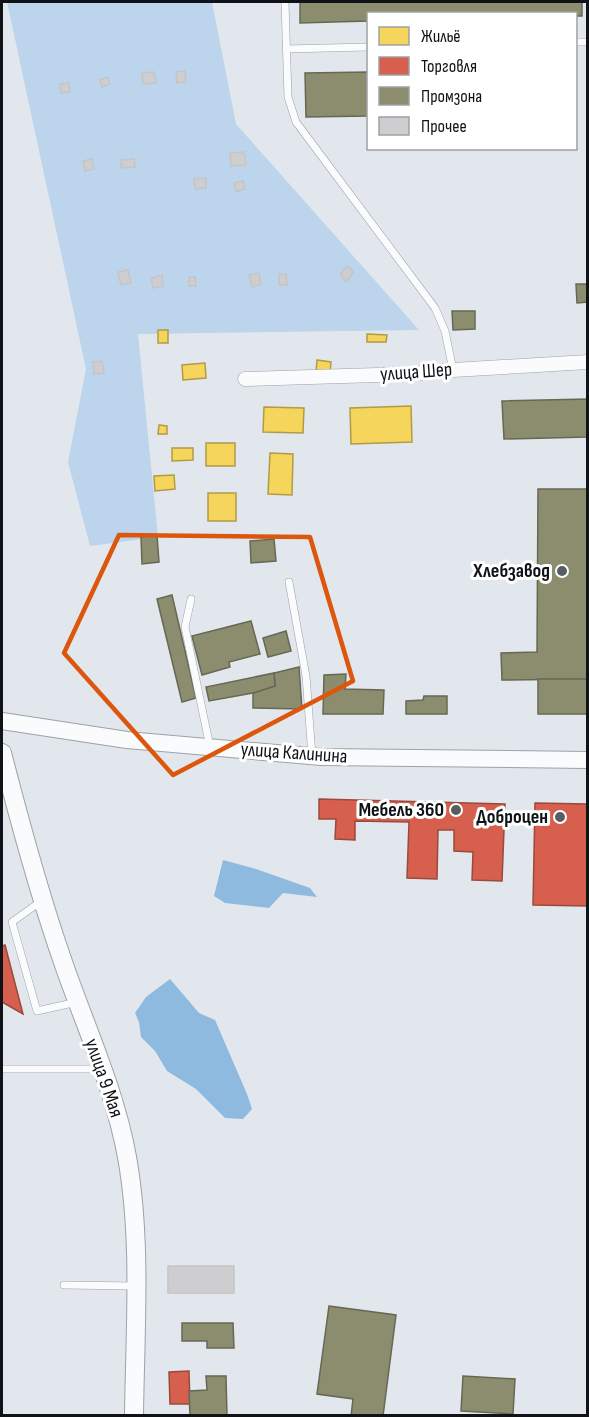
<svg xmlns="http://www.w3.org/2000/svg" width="589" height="1417" viewBox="0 0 589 1417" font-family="'Sofia Sans Condensed',sans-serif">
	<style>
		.green { fill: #bcd5ec }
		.water { fill: #8fbadf }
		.homes { fill: #f6d55c; stroke: #b19b47; stroke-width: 1.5 }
		.shops { fill: #d6604d; stroke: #9a493d; stroke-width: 1.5 }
		.industry { fill: #8c8c6e; stroke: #666854; stroke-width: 1.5 }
		.building { fill: #ceced0; stroke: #c5c4c6; stroke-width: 1.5 }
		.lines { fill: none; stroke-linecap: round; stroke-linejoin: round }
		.service-casing { stroke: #9da2a6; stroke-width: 8 }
		.minor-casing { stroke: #9da2a6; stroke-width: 15 }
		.tertiary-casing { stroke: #9da2a6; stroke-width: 18 }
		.secondary-casing { stroke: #9da2a6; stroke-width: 20 }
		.service { stroke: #fafbfc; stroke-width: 7 }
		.minor { stroke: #fafbfc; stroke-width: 14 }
		.tertiary { stroke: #fafbfc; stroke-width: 16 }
		.secondary { stroke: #fafbfc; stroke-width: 18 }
		.marked { fill: none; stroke: #dd560d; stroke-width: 4.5; stroke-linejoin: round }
		.poi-dot { fill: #585d62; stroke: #fff; stroke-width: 2 }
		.labels { text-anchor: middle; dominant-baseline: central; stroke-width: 6; stroke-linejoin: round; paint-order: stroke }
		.street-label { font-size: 20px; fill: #0f1317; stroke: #fff }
		.poi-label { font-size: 20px; font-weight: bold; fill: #0f1317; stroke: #fff; text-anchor: end }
	</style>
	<rect width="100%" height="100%" fill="#e1e7ed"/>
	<path class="green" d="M7 2H212L236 124 419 330 138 334 158 537 90 546 68 462 86 369Z"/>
	<g class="water">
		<path d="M223 860 256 869 310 888 317 897 283 893 269 908 225 903 214 896Z"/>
		<path d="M170 979 199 1013 215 1020 247 1094 252 1109 243 1119 225 1118 196 1089 167 1071 155 1051 141 1037 139 1022 135 1013 146 997Z"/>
	</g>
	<g class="homes">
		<rect x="158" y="330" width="10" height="13"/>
		<path d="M367 334 387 335 386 342H367Z"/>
		<path d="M317 360 331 362 330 374 316 372Z"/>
		<path d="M205 363 206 378 183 380 182 365Z"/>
		<path d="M411 406 412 442 351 444 350 408Z"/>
		<path d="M264 407 304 408 303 433 263 432Z"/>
		<path d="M159 425 167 426V434H158Z"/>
		<rect x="206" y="443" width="29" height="23"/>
		<path d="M172 448H193V460L172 461Z"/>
		<path d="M270 453 293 454 292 495 268 494Z"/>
		<path d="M174 475 175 489 155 491 154 476Z"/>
		<rect x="208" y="493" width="28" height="28"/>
	</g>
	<g class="shops">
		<path d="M319 799 505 804 502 881 472 880 473 852 454 851V830H438L437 879 407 878 409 822 355 821V840L335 839 336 819H319Z"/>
		<path d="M535 803 588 804V906L533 905Z"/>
		<path d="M5 945 23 1014 2 1002V946Z"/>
		<path d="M189 1371 190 1404H170L169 1372Z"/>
	</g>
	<g class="industry">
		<path d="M300 2H582V16H576V14H368V21L300 23Z"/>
		<path d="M368 72V116L306 117 305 73Z"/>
		<path d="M576 284H588V302L577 303Z"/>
		<path d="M452 311H475V329L453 330Z"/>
		<path d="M588 399V437L504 439 502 401Z"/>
		<path d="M538 489H588V679L502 680 501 653 537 652Z"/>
		<path d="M157 535 159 562 142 564 141 537Z"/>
		<path d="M274 539 276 561 251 563 250 541Z"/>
		<path d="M172 595 196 698 182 702 157 599Z"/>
		<path d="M251 621 260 654 229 662 230 667 202 675 192 636Z"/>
		<path d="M286 631 291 651 268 657 263 638Z"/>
		<path d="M299 667 302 709 253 708V693L275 686 274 673Z"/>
		<path d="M274 673 275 686 253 693 209 701 206 687Z"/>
		<path d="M346 674 345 689 384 690 383 714H323L324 675Z"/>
		<rect x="538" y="679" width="50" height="35"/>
		<path d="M424 696H447V714H406V701L423 700Z"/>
		<path d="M329 1306 396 1315 383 1416H351L353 1399 317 1394Z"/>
		<path d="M182 1323H233L234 1348H207V1341H182Z"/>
		<path d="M206 1376H226L227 1416H190L189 1391 207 1390Z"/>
		<path d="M463 1376 515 1379 513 1414 461 1411Z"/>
	</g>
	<g class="building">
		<path d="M185 71 186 82 177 83 176 72Z"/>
		<path d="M154 72 156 83 143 84 142 73Z"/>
		<path d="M108 77 110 84 102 87 100 80Z"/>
		<path d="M69 83 70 92 61 93 60 84Z"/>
		<path d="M244 152 246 165 231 166 230 153Z"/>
		<path d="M92 159 94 169 85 171 83 161Z"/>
		<path d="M134 159 135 167 121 168V160Z"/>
		<path d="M206 178V188L195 189 194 179Z"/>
		<path d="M243 181 245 189 236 192 234 183Z"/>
		<path d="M347 266 354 272 346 282 340 274Z"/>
		<path d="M128 270 131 283 121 285 118 272Z"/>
		<path d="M259 273 261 284 252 287 249 275Z"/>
		<path d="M279 274H286L287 285H279Z"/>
		<path d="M162 275 163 286 153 288 151 278Z"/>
		<path d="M189 277H195L196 286H189Z"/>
		<path d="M102 361 104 373 94 374 93 362Z"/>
		<rect x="168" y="1266" width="66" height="27"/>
	</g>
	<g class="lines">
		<g class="service-casing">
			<g id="service">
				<path d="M285 2 288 97 296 122 435 308 445 331 453 370"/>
				<path d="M576 42H588"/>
				<path d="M286 49 368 47"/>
				<path d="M289 582 306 676 312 756"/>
				<path d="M191 599 185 627 210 747"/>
				<path d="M40 902 12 922 37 1011 77 1002"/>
				<path d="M2 1069H102"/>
				<path d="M64 1285 136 1286"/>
			</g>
		</g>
		<g class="minor-casing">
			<path id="minor" d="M245 379 410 374 453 370 588 362"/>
		</g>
		<g class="tertiary-casing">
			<path id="tertiary" d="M2 721 127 740 321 757 588 760"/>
		</g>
		<g class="secondary-casing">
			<path id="secondary" d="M2 753C20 823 39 894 63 962 85 1026 115 1090 127 1157 142 1241 135 1330 134 1416"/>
		</g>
		<use href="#service" class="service"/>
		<use href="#minor" class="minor"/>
		<use href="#tertiary" class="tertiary"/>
		<use href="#secondary" class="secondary"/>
	</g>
	<path class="marked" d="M119 535 310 537 353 681 173 775 64 653Z"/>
	<g class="poi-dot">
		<circle cx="562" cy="571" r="6"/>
		<circle cx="456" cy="810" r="6"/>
		<circle cx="560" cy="817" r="6"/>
	</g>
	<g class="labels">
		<g class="street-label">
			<text transform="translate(416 372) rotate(-4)">улица Шер</text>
			<text transform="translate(294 753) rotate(4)">улица Калинина</text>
			<text transform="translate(104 1078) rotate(71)">улица 9 Мая</text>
		</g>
		<g class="poi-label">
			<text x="550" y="571">Хлебзавод</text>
			<text x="444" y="810">Мебель 360</text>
			<text x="548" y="817">Доброцен</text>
		</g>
	</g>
	<rect width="589" height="1417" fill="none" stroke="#0f1317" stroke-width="6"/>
	<rect x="367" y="12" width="210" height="138" fill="#ffffff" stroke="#9fa1a2" stroke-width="1.5"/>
	<rect x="379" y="27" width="30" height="18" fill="#f6d55c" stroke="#9fa1a2" stroke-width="1.5"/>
	<text x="421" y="42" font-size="18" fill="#0f1317">Жильё</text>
	<rect x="379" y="57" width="30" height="18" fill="#d6604d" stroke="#9fa1a2" stroke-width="1.5"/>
	<text x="421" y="72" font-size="18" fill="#0f1317">Торговля</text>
	<rect x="379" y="87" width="30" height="18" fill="#8c8c6e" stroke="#9fa1a2" stroke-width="1.5"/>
	<text x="421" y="102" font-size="18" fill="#0f1317">Промзона</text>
	<rect x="379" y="117" width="30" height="18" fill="#ceced0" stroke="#9fa1a2" stroke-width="1.5"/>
	<text x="421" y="132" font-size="18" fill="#0f1317">Прочее</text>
</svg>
